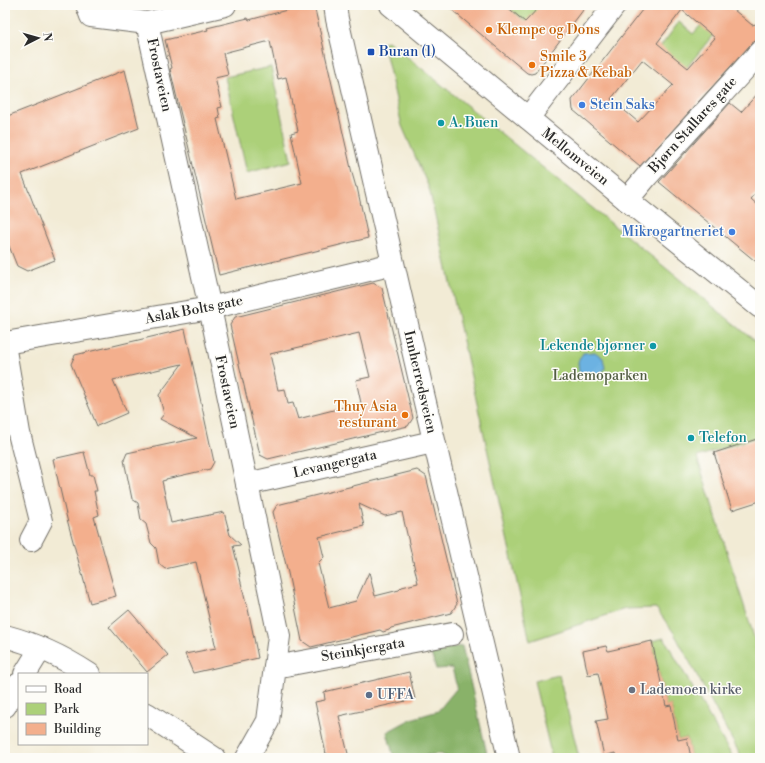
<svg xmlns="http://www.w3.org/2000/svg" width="765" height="763" viewBox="0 0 765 763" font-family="'Libre Bodoni',serif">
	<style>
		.green { fill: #acd079; stroke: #6c7e52 }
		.forest { fill: #89b269; stroke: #5a6e4a }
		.water { fill: #6cb2e2; stroke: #4c6e86 }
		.building { fill: #f3af8d; fill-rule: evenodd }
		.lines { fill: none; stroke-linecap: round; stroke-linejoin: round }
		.street-casing { stroke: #716e66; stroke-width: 24 }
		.secondary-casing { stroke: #716e66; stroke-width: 24 }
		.street { stroke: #fff; stroke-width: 22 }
		.secondary { stroke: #fff; stroke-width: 22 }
		.food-dot { fill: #e8710a; stroke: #fdfcf7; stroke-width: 1.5 }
		.transit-dot { fill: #1a4fb4; stroke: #fdfcf7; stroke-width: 1.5 }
		.shop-dot { fill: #3f7fe0; stroke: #fdfcf7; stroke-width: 1.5 }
		.culture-dot { fill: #0f9aa8; stroke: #fdfcf7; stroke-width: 1.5 }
		.worship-dot { fill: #6b7280; stroke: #fdfcf7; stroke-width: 1.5 }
		.service-dot { fill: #5c6f8a; stroke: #fdfcf7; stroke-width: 1.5 }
		.labels { text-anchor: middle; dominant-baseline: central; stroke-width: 3; stroke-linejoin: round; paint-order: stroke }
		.food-label { font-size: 14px; fill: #c56008; stroke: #fdfcf7; text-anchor: start }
		.transit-label { font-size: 14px; fill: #164399; stroke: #fdfcf7; text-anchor: start }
		.street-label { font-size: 14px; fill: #2b2b2b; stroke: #fdfcf7 }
		.shop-label { font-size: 14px; fill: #366cbe; stroke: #fdfcf7; text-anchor: start }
		.culture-label { font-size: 14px; fill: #0d838f; stroke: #fdfcf7; text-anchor: start }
		.park-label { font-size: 14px; fill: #525d42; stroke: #fdfcf7 }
		.worship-label { font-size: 14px; fill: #5b616d; stroke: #fdfcf7; text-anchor: start }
		.service-label { font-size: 14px; fill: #4e5e75; stroke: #fdfcf7; text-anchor: start }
	</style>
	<rect width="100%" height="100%" fill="#fdfcf7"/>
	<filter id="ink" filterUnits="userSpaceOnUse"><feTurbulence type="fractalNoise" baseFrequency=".025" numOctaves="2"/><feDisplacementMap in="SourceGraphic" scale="8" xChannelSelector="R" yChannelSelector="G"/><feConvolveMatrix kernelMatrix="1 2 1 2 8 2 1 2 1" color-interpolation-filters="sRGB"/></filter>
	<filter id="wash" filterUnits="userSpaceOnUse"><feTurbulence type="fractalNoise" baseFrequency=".012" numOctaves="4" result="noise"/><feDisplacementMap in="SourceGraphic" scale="16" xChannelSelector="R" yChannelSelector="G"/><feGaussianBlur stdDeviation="0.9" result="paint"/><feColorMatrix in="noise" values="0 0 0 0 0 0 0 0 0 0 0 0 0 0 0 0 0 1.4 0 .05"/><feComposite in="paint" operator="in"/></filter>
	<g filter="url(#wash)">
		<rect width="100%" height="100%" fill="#f2ebd5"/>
		<g class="green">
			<path d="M506 5H544L538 32Z"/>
			<path d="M679 22 693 34 701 25 713 35 679 77 653 57Z"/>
			<path d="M388 41 760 345V436L697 457 760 656V758H742L674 633 656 608 625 609 530 641 429 188 402 126 383 42Z"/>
			<path d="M271 67 291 161 247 173 225 77Z"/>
			<path d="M664 638 733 758H691L687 738 678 740 671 705 666 706 652 641Z"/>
			<path d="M559 675 579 758H552L534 681Z"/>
		</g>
		<path class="forest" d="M462 646 488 758H448L441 754 394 758 387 732 411 719 438 711 457 688 452 668 436 669 431 654 446 648Z"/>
		<path class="water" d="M595 352 603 358 605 368 599 377 588 379 579 372 578 362 583 353Z"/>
		<g id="blocks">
			<g class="building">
				<path d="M306 5H314L352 173 356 187H357L368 238 219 275 170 69 172 68 165 40 208 30 207 28 248 18 249 20ZM270 41 278 79 286 77 298 131 291 133 302 183 236 199 217 119 220 118 218 108 222 107 215 78 228 75 223 53Z"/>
				<path d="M446 5H505L525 22 541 5H587L535 73 531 74 527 73Z"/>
				<path d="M646 5H728L752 25 760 23V37L757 40 751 44 640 166 573 110 572 100ZM682 10 715 38 688 68 657 43ZM642 60 673 85 638 122 611 99Z"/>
				<path d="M125 70 139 128 22 174 55 260 27 271 17 266 5 236V117Z"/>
				<path d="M760 91V189L751 199 760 207V265L659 182 730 103 741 112Z"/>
				<path d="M373 283 382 288 413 418 408 426 268 459 260 455 230 325 235 317ZM359 333 370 377 356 380 361 403 298 419 293 403 288 404 285 389 278 390 270 354Z"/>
				<path d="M185 329 214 462 210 469 166 479V480L162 481 171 523 224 512 230 535 241 545 233 546 240 574H239L246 604H247L258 658 193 673 185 654 216 648 196 562 165 569 159 564 156 548 151 543 146 524 141 520 138 503 132 499 124 460 127 453 197 438 160 419 164 414 159 395 182 364 113 380 127 413 97 426 71 364 75 355Z"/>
				<path d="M760 438V501L732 510 714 453Z"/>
				<path d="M84 452 90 475H93L97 491H94L99 515 94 517 116 596 90 603 68 523 53 459Z"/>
				<path d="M417 470 426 476 457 604 451 613 391 628 389 630 383 632 380 630 311 647 302 641 288 573 273 512 277 505ZM359 504 385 516 402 512 418 583 402 587 399 590 375 596 369 572 356 601 329 608 318 563 324 557 319 537 364 526Z"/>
				<path d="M129 610 168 655 147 672 109 627Z"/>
				<path d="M652 641 666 706 671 705 678 740 687 738 691 758H616L615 753 604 756 596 721 608 719 598 673 588 675 583 651 606 646 608 651Z"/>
				<path d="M409 672 415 699 339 716 349 758H329L328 754H326L315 702 325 700 324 692Z"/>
			</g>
		</g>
	</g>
	<g filter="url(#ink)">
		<use href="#blocks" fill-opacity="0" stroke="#716e66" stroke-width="1"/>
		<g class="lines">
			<g class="street-casing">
				<g id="street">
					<path d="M87 5 91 16 147 23 210 308 279 636 268 721 247 758"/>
					<path d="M147 23 225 5"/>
					<path d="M528 118 615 5"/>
					<path d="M627 200 647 176 760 52"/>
					<path d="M5 343 210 308 381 267"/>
					<path d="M5 350 19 433 41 521 31 540"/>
					<path d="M247 484 424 444"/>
					<path d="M275 667 452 634"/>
					<path d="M25 674 41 648"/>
					<path d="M5 706 19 684"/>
				</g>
			</g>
			<g class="secondary-casing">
				<g id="secondary">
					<path d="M335 5 337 19 424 398 509 758"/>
					<path d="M391 5 627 200 760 307"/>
					<path d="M5 636C35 644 63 657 89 674"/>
					<path d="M147 714 214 758"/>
				</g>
			</g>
			<use href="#street" class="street"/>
			<use href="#secondary" class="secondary"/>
		</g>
	</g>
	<g class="food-dot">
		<circle cx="489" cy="30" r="4"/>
		<circle cx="532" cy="65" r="4"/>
		<circle cx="405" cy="415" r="4"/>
	</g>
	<rect class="transit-dot" x="367" y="48" width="8" height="8" rx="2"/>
	<g class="shop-dot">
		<circle cx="582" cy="105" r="4"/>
		<circle cx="732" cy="232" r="4"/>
	</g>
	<g class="culture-dot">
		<circle cx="441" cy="123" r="4"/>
		<circle cx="653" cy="346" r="4"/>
		<circle cx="691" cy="438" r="4"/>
	</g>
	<circle class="worship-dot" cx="632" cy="690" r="4"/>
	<circle class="service-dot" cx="369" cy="695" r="4"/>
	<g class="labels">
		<g class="food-label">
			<text x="497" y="30">Klempe og Dons</text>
			<text x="540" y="57">Smile 3<tspan x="540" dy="16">Pizza &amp; Kebab</tspan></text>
			<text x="397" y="407" text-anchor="end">Thuy Asia<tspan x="397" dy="16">resturant</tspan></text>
		</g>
		<g class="transit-label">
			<text x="379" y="52">Buran (1)</text>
		</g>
		<g class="street-label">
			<text transform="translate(159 75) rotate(78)">Frostaveien</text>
			<text transform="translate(693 125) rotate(-48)">Bjørn Stallares gate</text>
			<text transform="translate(575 157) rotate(39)">Mellomveien</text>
			<text transform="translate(194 310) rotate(-11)">Aslak Bolts gate</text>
			<text transform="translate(420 382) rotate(77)">Innherredsveien</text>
			<text transform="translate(227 392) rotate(78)">Frostaveien</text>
			<text transform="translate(335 464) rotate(-13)">Levangergata</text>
			<text transform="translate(363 650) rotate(-10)">Steinkjergata</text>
		</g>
		<g class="shop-label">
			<text x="590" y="105">Stein Saks</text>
			<text x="724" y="232" text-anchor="end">Mikrogartneriet</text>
		</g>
		<g class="culture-label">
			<text x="449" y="123">A. Buen</text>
			<text x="645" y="346" text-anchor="end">Lekende bjørner</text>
			<text x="699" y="438">Telefon</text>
		</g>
		<g class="park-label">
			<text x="600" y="376">Lademoparken</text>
		</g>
		<g class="worship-label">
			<text x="640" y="690">Lademoen kirke</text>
		</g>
		<g class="service-label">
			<text x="377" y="695">UFFA</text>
		</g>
	</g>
	<rect width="765" height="763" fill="none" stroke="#fdfcf7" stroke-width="20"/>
	<rect x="18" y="673" width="130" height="72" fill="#fdfcf7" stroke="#a9a8a5"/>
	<rect x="26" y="686" width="20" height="6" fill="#ffffff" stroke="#a9a8a5"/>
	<text x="54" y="693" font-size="12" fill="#2b2b2b">Road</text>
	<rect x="26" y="703" width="20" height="12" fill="#acd079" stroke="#a9a8a5"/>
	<text x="54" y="713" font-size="12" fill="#2b2b2b">Park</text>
	<rect x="26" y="723" width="20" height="12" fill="#f3af8d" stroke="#a9a8a5"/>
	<text x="54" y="733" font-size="12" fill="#2b2b2b">Building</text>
	<g transform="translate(38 38) rotate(84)" stroke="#fdfcf7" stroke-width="3" paint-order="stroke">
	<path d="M0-3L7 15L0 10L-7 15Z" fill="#2b2b2b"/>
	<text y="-6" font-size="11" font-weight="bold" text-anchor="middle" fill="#2b2b2b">N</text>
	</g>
</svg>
